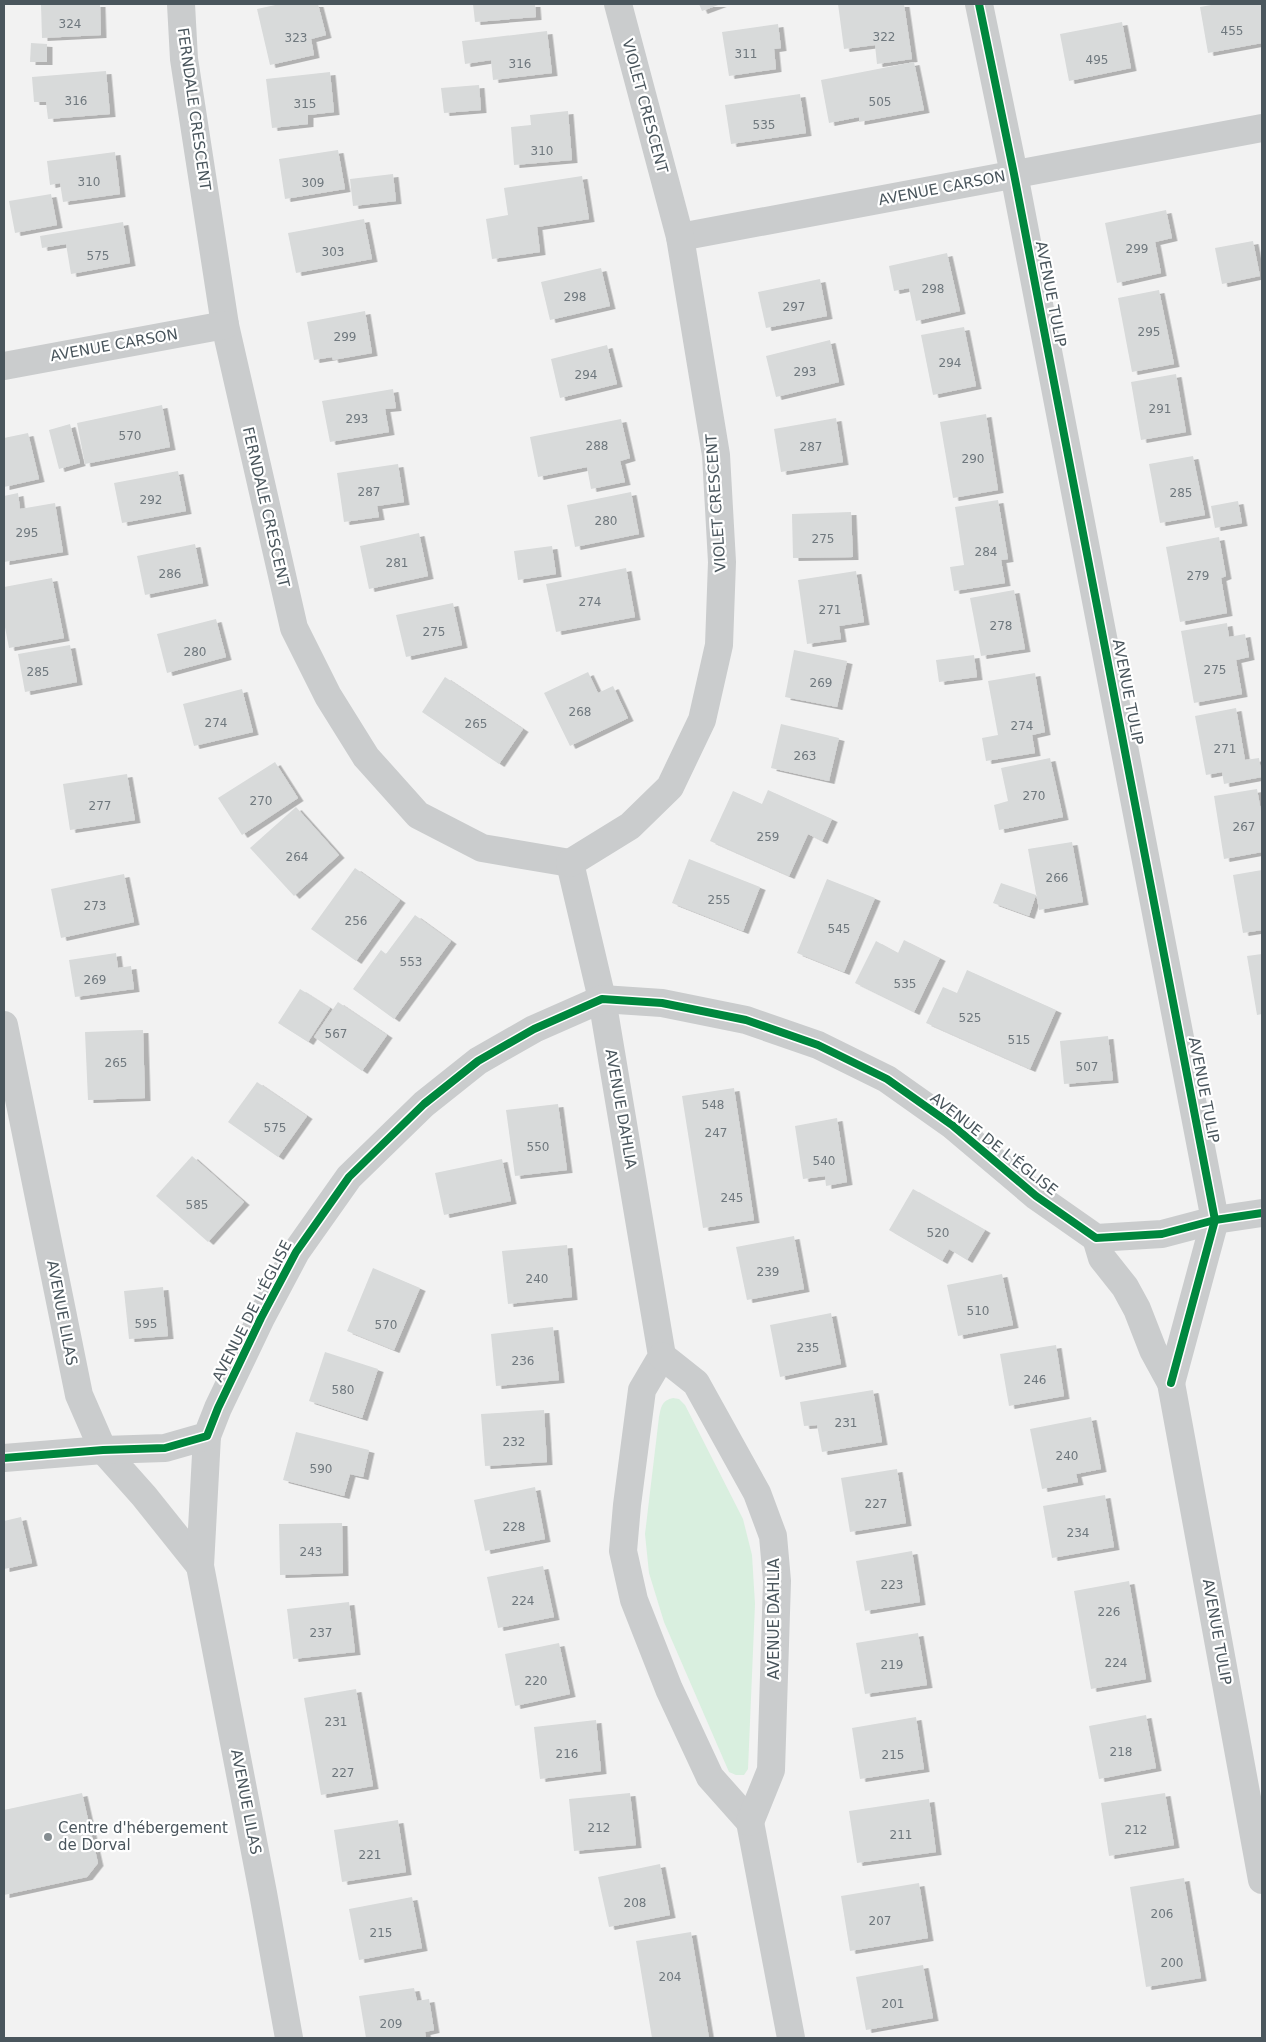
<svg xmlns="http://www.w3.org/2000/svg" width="1266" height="2042" viewBox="0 0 1266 2042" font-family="'DejaVu Sans',sans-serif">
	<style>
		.green { fill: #d9efdf }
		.building { fill: #d8dada; filter: url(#shadow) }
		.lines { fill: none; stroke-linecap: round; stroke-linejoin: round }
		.street { stroke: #cacccd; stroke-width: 28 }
		.cycleway-casing { stroke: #fff; stroke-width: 11 }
		.cycleway { stroke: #00873e; stroke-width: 8 }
		.poi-dot { fill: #858d91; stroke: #fff; stroke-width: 2 }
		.labels { text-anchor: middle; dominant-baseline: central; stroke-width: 4.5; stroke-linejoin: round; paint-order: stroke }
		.number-label { font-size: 12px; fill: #6f787e }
		.street-label { font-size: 15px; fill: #4a565d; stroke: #fff }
		.poi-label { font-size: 15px; fill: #4a565d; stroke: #fff; text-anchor: start }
	</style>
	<defs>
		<filter id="shadow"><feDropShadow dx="5.5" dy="3" stdDeviation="0" flood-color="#0004"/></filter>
	</defs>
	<rect width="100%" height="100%" fill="#f2f2f2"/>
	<path class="green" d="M673 1398 679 1399 685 1405 743 1519 752 1555 755 1604 748 1769 744 1775H736L729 1772 664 1622 649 1573 645 1534 659 1417C661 1407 662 1400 673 1398Z"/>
	<g class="building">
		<path d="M41 4H100L101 35 42 38Z"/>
		<path d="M280 4H318L326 35 311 39 314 55 270 65 257 9Z"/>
		<path d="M473 4H535L536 17 475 22Z"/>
		<path d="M699 4H721L702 11Z"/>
		<path d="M838 4H904L912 59 877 64 875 45 844 49Z"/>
		<path d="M1217 4H1262V43L1208 53 1200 7Z"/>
		<path d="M1122 22 1131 68 1069 81 1060 34Z"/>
		<path d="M778 24 781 48 774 49 776 69 729 76 722 32Z"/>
		<path d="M547 31 552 73 493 80 491 60 465 64 462 41Z"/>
		<path d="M31 43 47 44V62H30Z"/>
		<path d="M914 62 924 110 859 122V117L829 123 821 80Z"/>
		<path d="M106 71 110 114 48 119 46 102H34L32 77Z"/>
		<path d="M330 72 334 112 308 115V124L272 128 266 79Z"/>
		<path d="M479 85 481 110 444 113 441 88Z"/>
		<path d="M800 94 806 133 731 144 725 105Z"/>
		<path d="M568 111 572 160 514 165 511 127 531 125 530 115Z"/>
		<path d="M338 150 345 189 285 199 279 159Z"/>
		<path d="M115 152 120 194 63 202 60 183 50 185 47 161Z"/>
		<path d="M393 174 396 201 353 206 350 179Z"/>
		<path d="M582 176 589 219 537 227 540 252 492 259 486 219 508 215 504 188Z"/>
		<path d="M51 194 57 225 15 233 9 201Z"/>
		<path d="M1166 210 1172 238 1155 242 1161 273 1117 283 1105 223Z"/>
		<path d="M364 219 372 259 296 273 288 233Z"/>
		<path d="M123 222 130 263 71 274 66 244 42 248 40 236Z"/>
		<path d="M1253 241 1260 276 1222 284 1215 248Z"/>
		<path d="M947 253 960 311 916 321 909 288 894 291 889 266Z"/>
		<path d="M601 268 610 306 550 320 541 282Z"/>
		<path d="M820 279 827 316 766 328 758 292Z"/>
		<path d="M1159 290 1174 364 1132 372 1118 298Z"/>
		<path d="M365 311 372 353 333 360 332 357 314 360 307 322Z"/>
		<path d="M964 327 976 386 933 395 921 335Z"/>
		<path d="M830 340 839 382 776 397 766 356Z"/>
		<path d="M607 345 617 384 560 398 551 359Z"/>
		<path d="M1176 374 1186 432 1141 440 1131 382Z"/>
		<path d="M393 389 396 408 385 409 389 432 330 442 322 401Z"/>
		<path d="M162 405 170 447 85 464 77 423Z"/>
		<path d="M986 414 998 490 953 498 940 422Z"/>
		<path d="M836 418 843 462 781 472 774 429Z"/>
		<path d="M621 419 630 458 620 461 625 482 591 489 587 467 538 477 530 437Z"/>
		<path d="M70 424 80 463 59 469 49 430Z"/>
		<path d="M28 433 39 479 4 487V438Z"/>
		<path d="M1193 456 1205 515 1160 523 1149 464Z"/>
		<path d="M398 464 404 502 377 506 379 517 344 522 337 473Z"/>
		<path d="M178 471 186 511 122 523 114 483Z"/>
		<path d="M631 492 639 534 575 547 567 505Z"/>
		<path d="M18 493 20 509 55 503 63 552 4 562V496Z"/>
		<path d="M998 500 1008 559 1001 560 1005 583 954 591 950 567 964 565 955 507Z"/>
		<path d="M1238 501 1242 523 1215 528 1211 506Z"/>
		<path d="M851 512 853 557 793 558 792 514Z"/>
		<path d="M419 533 428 576 369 589 360 546Z"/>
		<path d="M1219 537 1226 576 1221 578 1227 613 1180 622 1166 547Z"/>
		<path d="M195 544 203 583 145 595 137 556Z"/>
		<path d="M552 546 556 574 518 580 514 551Z"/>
		<path d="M626 568 635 617 556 632 546 584Z"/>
		<path d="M856 571 864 622 839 626 841 639 807 644 798 580Z"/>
		<path d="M52 578 64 638 9 648 4 622V587Z"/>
		<path d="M1014 590 1025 649 981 656 970 598Z"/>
		<path d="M453 603 462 645 406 657 396 615Z"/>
		<path d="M216 619 226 657 167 673 157 634Z"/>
		<path d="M1227 623 1229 637 1245 634 1249 657 1236 660 1242 694 1194 703 1181 631Z"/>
		<path d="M70 645 77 682 25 692 18 654Z"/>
		<path d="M794 650 847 661 837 707 785 697Z"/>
		<path d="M974 655 977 677 939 682 936 660Z"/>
		<path d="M588 672 598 693 613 686 628 718 570 746 544 693Z"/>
		<path d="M1035 673 1045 732 1032 735 1035 753 986 761 982 738 998 735 988 681Z"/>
		<path d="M445 677 523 729 499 764 422 712Z"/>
		<path d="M242 689 253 732 194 746 183 704Z"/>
		<path d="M1236 708 1245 760 1259 758 1262 777 1224 784 1222 772 1206 775 1195 716Z"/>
		<path d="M781 724 839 738 829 781 771 768Z"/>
		<path d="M1050 758 1063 817 999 830 994 805 1008 801 1001 768Z"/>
		<path d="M275 762 298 798 242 835 218 798Z"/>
		<path d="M127 774 135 820 70 830 63 784Z"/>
		<path d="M1257 789 1262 817V852L1224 859 1214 796Z"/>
		<path d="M768 790 832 819 822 841 808 834 789 876 710 841 733 791 762 804Z"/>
		<path d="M296 807 339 855 294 896 250 848Z"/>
		<path d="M1072 842 1083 902 1039 910 1028 849Z"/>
		<path d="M689 859 760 887 743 931 672 903Z"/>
		<path d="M355 868 400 900 356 961 311 929Z"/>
		<path d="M1262 870V930L1243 933 1233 875Z"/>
		<path d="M124 874 134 922 61 938 51 889Z"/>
		<path d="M827 879 875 898 844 972 797 953Z"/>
		<path d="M1001 883 1036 895 1029 916 993 903Z"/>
		<path d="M415 915 451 941 394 1019 353 989 381 950 386 954Z"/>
		<path d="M904 940 940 958 914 1012 855 983 876 941 898 953Z"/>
		<path d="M116 953 118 968 131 966 134 989 75 997 69 960Z"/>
		<path d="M1262 954V1014L1257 1015 1247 956Z"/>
		<path d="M967 970 1056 1010 1030 1069 926 1023 943 987 957 993Z"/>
		<path d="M300 989 330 1008 308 1042 278 1023Z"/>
		<path d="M338 1002 387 1035 362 1071 314 1037Z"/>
		<path d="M143 1030 145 1098 88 1100 85 1032Z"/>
		<path d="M1108 1036 1113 1080 1064 1084 1060 1041Z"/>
		<path d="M257 1082 307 1116 278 1157 228 1122Z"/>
		<path d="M734 1088 754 1220 703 1228 682 1096Z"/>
		<path d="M558 1104 567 1170 515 1176 506 1110Z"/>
		<path d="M837 1118 847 1182 826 1186 825 1176 803 1179 795 1126Z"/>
		<path d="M192 1156 244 1202 208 1242 156 1196Z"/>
		<path d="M502 1159 511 1201 444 1215 435 1173Z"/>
		<path d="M913 1189 985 1230 967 1260 949 1249 942 1261 889 1230Z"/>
		<path d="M794 1236 804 1289 747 1300 736 1247Z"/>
		<path d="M567 1245 572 1297 508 1304 502 1251Z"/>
		<path d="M373 1268 420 1288 394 1350 347 1331Z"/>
		<path d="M1002 1274 1013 1325 958 1336 947 1285Z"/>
		<path d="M163 1287 168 1336 129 1339 124 1291Z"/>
		<path d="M831 1313 841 1364 780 1377 770 1325Z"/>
		<path d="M553 1327 559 1380 496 1386 491 1334Z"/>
		<path d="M1056 1345 1064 1396 1009 1406 1000 1354Z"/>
		<path d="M325 1352 378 1369 362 1418 309 1401Z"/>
		<path d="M873 1390 882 1442 822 1452 817 1425 804 1426 800 1402Z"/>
		<path d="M544 1410 547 1462 485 1466 481 1414Z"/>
		<path d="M1091 1417 1101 1469 1076 1474 1078 1482 1042 1489 1030 1429Z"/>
		<path d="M296 1432 369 1450 363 1477 350 1474 344 1496 283 1480Z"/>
		<path d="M897 1469 906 1523 850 1532 841 1478Z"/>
		<path d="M535 1487 545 1539 485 1551 474 1500Z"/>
		<path d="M1105 1495 1114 1547 1052 1558 1043 1506Z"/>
		<path d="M21 1517 32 1563 4 1569V1521Z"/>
		<path d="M342 1523 343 1573 280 1575 279 1524Z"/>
		<path d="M912 1551 920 1602 865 1611 856 1561Z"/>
		<path d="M543 1566 554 1617 498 1628 487 1577Z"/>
		<path d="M1129 1581 1146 1679 1091 1689 1074 1591Z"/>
		<path d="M349 1602 355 1652 293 1659 287 1609Z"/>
		<path d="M918 1633 927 1685 865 1694 856 1643Z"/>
		<path d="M559 1643 570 1694 515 1706 505 1654Z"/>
		<path d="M356 1689 373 1786 321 1795 304 1698Z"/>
		<path d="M1146 1715 1156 1768 1099 1779 1089 1726Z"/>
		<path d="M916 1717 924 1769 860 1779 852 1728Z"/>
		<path d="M596 1720 601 1771 540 1779 534 1727Z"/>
		<path d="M82 1793 98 1863 87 1877 4 1895V1810Z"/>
		<path d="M630 1793 636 1845 574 1851 569 1799Z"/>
		<path d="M1165 1793 1174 1845 1109 1856 1101 1803Z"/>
		<path d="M929 1799 936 1852 857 1863 849 1811Z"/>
		<path d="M398 1820 406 1872 342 1882 334 1830Z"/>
		<path d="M660 1864 670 1915 609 1927 598 1877Z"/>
		<path d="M1184 1878 1201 1978 1146 1987 1130 1887Z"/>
		<path d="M919 1883 928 1938 850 1951 841 1896Z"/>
		<path d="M412 1897 422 1948 359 1960 349 1909Z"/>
		<path d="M691 1932 709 2038H652L636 1941Z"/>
		<path d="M923 1965 933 2018 866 2030 856 1977Z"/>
		<path d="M414 1988 417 2001 429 1999 434 2030 425 2032 426 2038H366L359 1996Z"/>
	</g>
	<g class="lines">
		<g class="street">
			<path d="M181 4 184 59 225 325 294 628 328 696 366 757 418 815 482 848 570 863"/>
			<path d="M979 4 1014 174 1215 1220 1171 1383"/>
			<path d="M680 237 1262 128"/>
			<path d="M4 366 225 325"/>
			<path d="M570 863 602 999 662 1356 642 1390 627 1505 623 1551 634 1600 669 1689 710 1777 750 1822 791 2038"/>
			<path d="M570 863 630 826 670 787 702 720 719 645 722 562 716 455 680 237 618 4"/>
			<path d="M4 1025 79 1395 103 1450 144 1496 200 1566"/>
			<path d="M1096 1238 1102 1258 1125 1287 1137 1309 1153 1350 1171 1383 1262 1880"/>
			<path d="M662 1356 696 1383 757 1493 773 1536 777 1581 771 1770 750 1822"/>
			<path d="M207 1436 200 1566 263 1893 289 2038"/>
			<path d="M4 1458 103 1450 165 1448 207 1436 218 1408 261 1318 296 1252 349 1177 424 1104 478 1061 534 1029 602 999 662 1003 746 1020 818 1045 887 1079 952 1125 1036 1196 1096 1238 1162 1234 1215 1220 1262 1213"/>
		</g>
		<g class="cycleway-casing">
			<g id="cycleway">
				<path d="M979 4 1014 174 1215 1220 1171 1383"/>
				<path d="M4 1458 103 1450 165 1448 207 1436 218 1408 261 1318 296 1252 349 1177 424 1104 478 1061 534 1029 602 999 662 1003 746 1020 818 1045 887 1079 952 1125 1036 1196 1096 1238 1162 1234 1215 1220 1262 1213"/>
			</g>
		</g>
		<use href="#cycleway" class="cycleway"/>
	</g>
	<circle class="poi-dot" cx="48" cy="1837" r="5"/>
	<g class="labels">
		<g class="number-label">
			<text x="70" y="24">324</text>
			<text x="1232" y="31">455</text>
			<text x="884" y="37">322</text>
			<text x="296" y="38">323</text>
			<text x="746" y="54">311</text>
			<text x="1097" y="60">495</text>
			<text x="520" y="64">316</text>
			<text x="76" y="101">316</text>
			<text x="880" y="102">505</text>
			<text x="305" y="104">315</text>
			<text x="764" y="125">535</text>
			<text x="542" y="151">310</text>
			<text x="89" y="182">310</text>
			<text x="313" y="183">309</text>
			<text x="1137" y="249">299</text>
			<text x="333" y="252">303</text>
			<text x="98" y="256">575</text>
			<text x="933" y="289">298</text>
			<text x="575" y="297">298</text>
			<text x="794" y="307">297</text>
			<text x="1149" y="332">295</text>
			<text x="345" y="337">299</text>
			<text x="950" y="363">294</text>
			<text x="805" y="372">293</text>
			<text x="586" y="375">294</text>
			<text x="1160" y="409">291</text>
			<text x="357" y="419">293</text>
			<text x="130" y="436">570</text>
			<text x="597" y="446">288</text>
			<text x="811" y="447">287</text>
			<text x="973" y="459">290</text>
			<text x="369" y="492">287</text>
			<text x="1181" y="493">285</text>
			<text x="151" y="500">292</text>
			<text x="606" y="521">280</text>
			<text x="27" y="533">295</text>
			<text x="823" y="539">275</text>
			<text x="986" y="552">284</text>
			<text x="397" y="563">281</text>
			<text x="170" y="574">286</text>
			<text x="1198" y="576">279</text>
			<text x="590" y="602">274</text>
			<text x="830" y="610">271</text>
			<text x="1001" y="626">278</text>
			<text x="434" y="632">275</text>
			<text x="195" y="652">280</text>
			<text x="1215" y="670">275</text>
			<text x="38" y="672">285</text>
			<text x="821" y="683">269</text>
			<text x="580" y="712">268</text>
			<text x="216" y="723">274</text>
			<text x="476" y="724">265</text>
			<text x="1022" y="726">274</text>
			<text x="1225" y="749">271</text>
			<text x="805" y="756">263</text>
			<text x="1034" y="796">270</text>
			<text x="261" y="801">270</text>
			<text x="100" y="806">277</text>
			<text x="1244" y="827">267</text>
			<text x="768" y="837">259</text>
			<text x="297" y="857">264</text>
			<text x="1057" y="878">266</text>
			<text x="719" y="900">255</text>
			<text x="95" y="906">273</text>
			<text x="356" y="921">256</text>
			<text x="839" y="929">545</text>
			<text x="411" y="962">553</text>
			<text x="95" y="980">269</text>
			<text x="905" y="984">535</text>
			<text x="970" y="1018">525</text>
			<text x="336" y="1034">567</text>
			<text x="1019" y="1040">515</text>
			<text x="116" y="1063">265</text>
			<text x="1087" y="1067">507</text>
			<text x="713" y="1105">548</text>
			<text x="275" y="1128">575</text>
			<text x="716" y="1133">247</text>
			<text x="538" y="1147">550</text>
			<text x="824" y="1161">540</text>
			<text x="732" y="1198">245</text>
			<text x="197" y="1205">585</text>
			<text x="938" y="1233">520</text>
			<text x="768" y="1272">239</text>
			<text x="537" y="1279">240</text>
			<text x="978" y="1311">510</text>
			<text x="146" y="1324">595</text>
			<text x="386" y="1325">570</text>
			<text x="808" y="1348">235</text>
			<text x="523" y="1361">236</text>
			<text x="1035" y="1380">246</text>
			<text x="343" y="1390">580</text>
			<text x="846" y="1423">231</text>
			<text x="514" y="1442">232</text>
			<text x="1067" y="1456">240</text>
			<text x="321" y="1469">590</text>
			<text x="876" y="1504">227</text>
			<text x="514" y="1527">228</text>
			<text x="1078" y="1533">234</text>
			<text x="311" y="1552">243</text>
			<text x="892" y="1585">223</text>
			<text x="523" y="1601">224</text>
			<text x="1109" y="1612">226</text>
			<text x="321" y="1633">237</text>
			<text x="1116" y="1663">224</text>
			<text x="892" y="1665">219</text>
			<text x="536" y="1681">220</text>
			<text x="336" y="1722">231</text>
			<text x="1121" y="1752">218</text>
			<text x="567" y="1754">216</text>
			<text x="893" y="1755">215</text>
			<text x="343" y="1773">227</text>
			<text x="599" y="1828">212</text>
			<text x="1136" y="1830">212</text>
			<text x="901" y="1835">211</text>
			<text x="370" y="1855">221</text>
			<text x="635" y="1903">208</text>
			<text x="1162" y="1914">206</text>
			<text x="880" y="1921">207</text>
			<text x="381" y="1933">215</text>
			<text x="1172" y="1963">200</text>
			<text x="670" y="1977">204</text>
			<text x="893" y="2004">201</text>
			<text x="391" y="2024">209</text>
		</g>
		<g class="street-label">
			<text transform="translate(645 106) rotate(75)">VIOLET CRESCENT</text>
			<text transform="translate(194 109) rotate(82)">FERNDALE CRESCENT</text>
			<text transform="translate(942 188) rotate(-11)">AVENUE CARSON</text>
			<text transform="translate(1051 294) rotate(79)">AVENUE TULIP</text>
			<text transform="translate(114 345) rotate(-10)">AVENUE CARSON</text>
			<text transform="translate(716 503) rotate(-94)">VIOLET CRESCENT</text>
			<text transform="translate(266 507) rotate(77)">FERNDALE CRESCENT</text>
			<text transform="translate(1128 692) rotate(79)">AVENUE TULIP</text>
			<text transform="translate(1204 1090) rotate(79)">AVENUE TULIP</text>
			<text transform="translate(621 1109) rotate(80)">AVENUE DAHLIA</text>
			<text transform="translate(994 1144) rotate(38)">AVENUE DE L'ÉGLISE</text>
			<text transform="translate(252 1311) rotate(-63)">AVENUE DE L'ÉGLISE</text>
			<text transform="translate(62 1313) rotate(79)">AVENUE LILAS</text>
			<text transform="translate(774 1619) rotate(-90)">AVENUE DAHLIA</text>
			<text transform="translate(1217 1632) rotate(80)">AVENUE TULIP</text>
			<text transform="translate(246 1802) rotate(79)">AVENUE LILAS</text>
		</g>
		<g class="poi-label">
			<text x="58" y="1828">Centre d'hébergement<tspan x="58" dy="17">de Dorval</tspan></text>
		</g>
	</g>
	<rect width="1266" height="2042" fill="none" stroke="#4a565d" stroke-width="10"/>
</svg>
